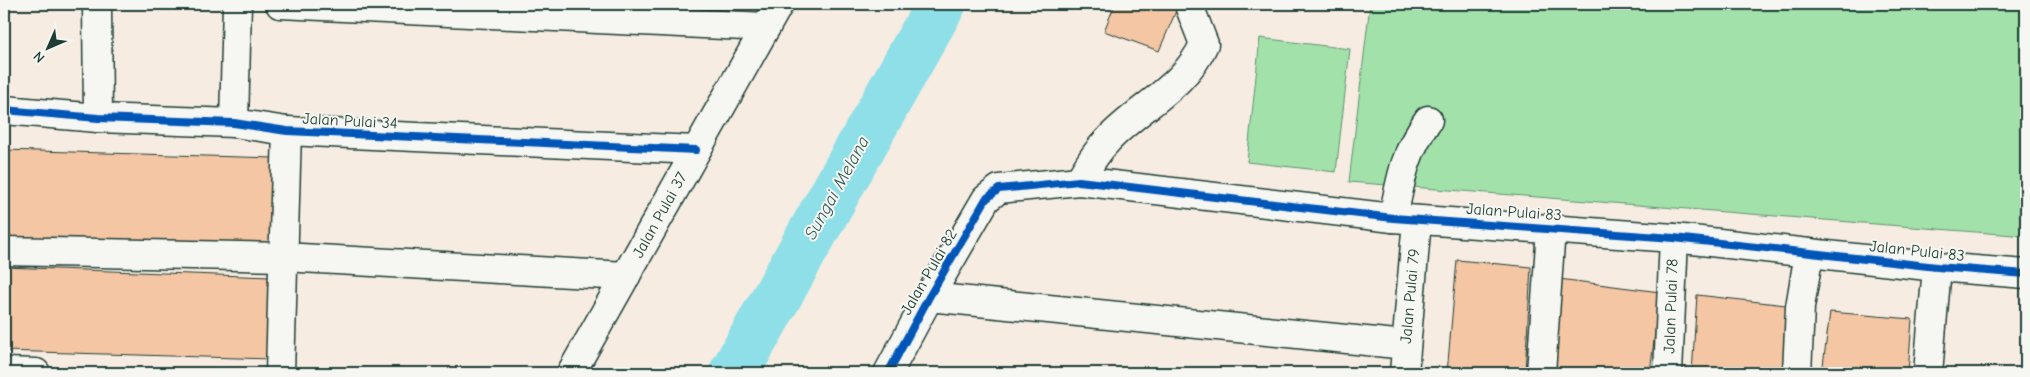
<svg xmlns="http://www.w3.org/2000/svg" width="2030" height="377" viewBox="0 0 2030 377" font-family="'Comic Neue',sans-serif">
	<style>
		.green { fill: #a2e2aa; stroke: #60906f }
		.lines { fill: none; stroke-linecap: round; stroke-linejoin: round }
		.river { stroke: #8edfe8; stroke-width: 50 }
		.building { fill: #f4c6a3; stroke: #1f3d34 }
		.minor-casing { stroke: #1f3d34; stroke-width: 31 }
		.minor { stroke: #f6f6f2; stroke-width: 28 }
		.cycleway-casing { stroke: #f6f6f2; stroke-width: 11 }
		.cycleway { stroke: #0057b8; stroke-width: 8 }
		.labels { text-anchor: middle; dominant-baseline: central; stroke-width: 4; stroke-linejoin: round; paint-order: stroke }
		.street-label { font-size: 16px; fill: #1f3d34; stroke: #f6f6f2 }
		.water-label { font-size: 18px; font-style: italic; fill: #355d58; stroke: #f6f6f2 }
	</style>
	<rect width="100%" height="100%" fill="#f6ece2"/>
	<filter id="ink" filterUnits="userSpaceOnUse"><feTurbulence type="fractalNoise" baseFrequency=".02" numOctaves="2"/><feDisplacementMap in="SourceGraphic" scale="10" xChannelSelector="R" yChannelSelector="G"/><feConvolveMatrix kernelMatrix="1 2 1 2 8 2 1 2 1" color-interpolation-filters="sRGB"/></filter>
	<g filter="url(#ink)">
		<g class="green">
			<path d="M1370 4H2026V236L1349 182Z"/>
			<path d="M1260 38 1350 49 1336 172 1247 162Z"/>
		</g>
		<g class="lines">
			<path class="river" d="M734 373 941 4"/>
		</g>
		<g class="building">
			<path d="M1115 4H1179L1159 51 1104 31Z"/>
			<path d="M4 150 274 158 275 246 4 242Z"/>
			<path d="M1457 260 1531 267 1525 373H1447Z"/>
			<path d="M4 267 270 277V359L4 351Z"/>
			<path d="M1559 279 1660 292 1650 373H1550Z"/>
			<path d="M1697 295 1795 306 1790 373H1692Z"/>
			<path d="M1830 312 1912 319 1908 373H1822Z"/>
		</g>
		<g class="lines">
			<g class="minor-casing">
				<g id="minor">
					<path d="M97 4 98 118"/>
					<path d="M280 4 766 27"/>
					<path d="M4 110 98 118 234 123 287 131 696 150"/>
					<path d="M234 123 237 4"/>
					<path d="M1079 181C1088 166 1096 152 1108 140 1139 107 1186 86 1204 44L1190 8"/>
					<path d="M1393 218C1401 179 1404 154 1428 120"/>
					<path d="M4 251 283 257 626 276"/>
					<path d="M929 297 1406 345"/>
					<path d="M4 372 36 373"/>
					<path d="M280 373 287 131"/>
					<path d="M571 373 779 4"/>
					<path d="M888 373 929 297 986 199 999 189 1079 181 1393 218 1674 238 1937 267 2026 274"/>
					<path d="M1404 373 1417 220"/>
					<path d="M1541 373 1551 229"/>
					<path d="M1668 373 1674 238"/>
					<path d="M1797 373 1800 307 1809 253"/>
					<path d="M1928 373 1937 267"/>
				</g>
			</g>
			<use href="#minor" class="minor"/>
			<g class="cycleway-casing">
				<g id="cycleway">
					<path d="M4 110 98 118 234 123 287 131 696 150"/>
					<path d="M888 373 929 297 986 199 999 189 1079 181 1393 218 1674 238 1937 267 2026 274"/>
				</g>
			</g>
			<use href="#cycleway" class="cycleway"/>
		</g>
	</g>
	<g class="labels">
		<g class="street-label">
			<text transform="translate(350 121) rotate(3)">Jalan Pulai 34</text>
			<text transform="translate(1514 212) rotate(4)">Jalan Pulai 83</text>
			<text transform="translate(660 215) rotate(-61)">Jalan Pulai 37</text>
			<text transform="translate(1917 251) rotate(6)">Jalan Pulai 83</text>
			<text transform="translate(929 272) rotate(-60)">Jalan Pulai 82</text>
			<text transform="translate(1410 296) rotate(-85)">Jalan Pulai 79</text>
			<text transform="translate(1671 306) rotate(-88)">Jalan Pulai 78</text>
		</g>
		<g class="water-label">
			<text transform="translate(837 188) rotate(-61)">Sungai Melana</text>
		</g>
	</g>
	<rect width="2030" height="377" fill="none" stroke="#f6f6f2" stroke-width="20"/>
	<rect x="10" y="10" width="2010" height="357" fill="none" stroke="#1f3d34" stroke-width="2" filter="url(#ink)"/>
	<g transform="translate(48 48) rotate(225)" stroke="#f6f6f2" stroke-width="4" paint-order="stroke">
	<path d="M0-4L9 19L0 12L-9 19Z" fill="#1f3d34"/>
	<text y="-8" font-size="14" font-weight="bold" text-anchor="middle" fill="#1f3d34">N</text>
	</g>
</svg>
